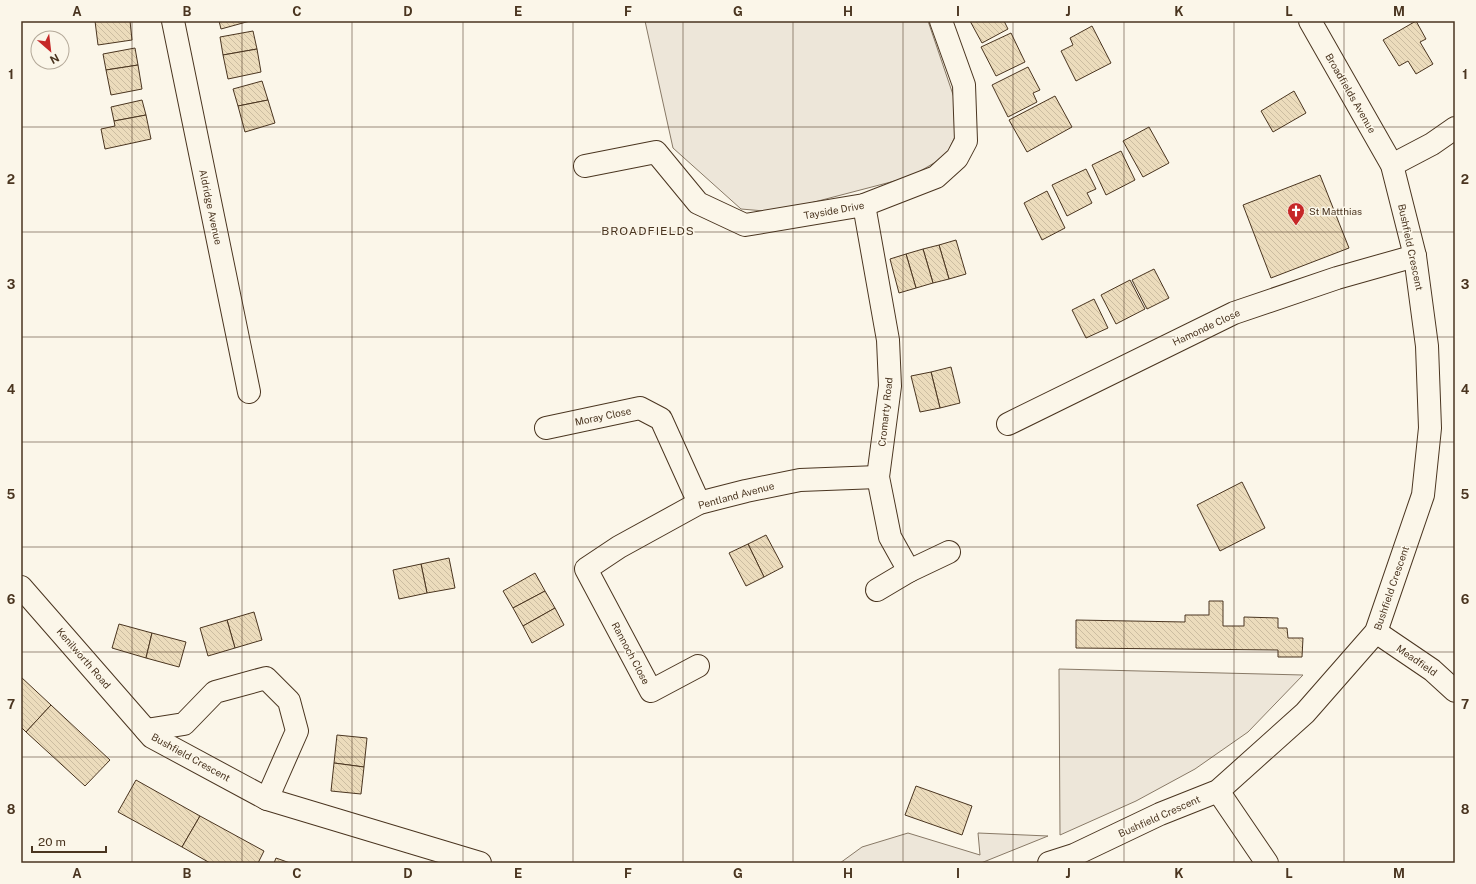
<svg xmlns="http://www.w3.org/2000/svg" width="1476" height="884" viewBox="0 0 1476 884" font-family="'Public Sans',sans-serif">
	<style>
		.green { fill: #ede6d9; stroke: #887966 }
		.building { fill: url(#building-back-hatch); stroke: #4a3520 }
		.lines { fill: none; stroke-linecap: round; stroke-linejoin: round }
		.minor-casing { stroke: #4a3520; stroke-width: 24 }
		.minor { stroke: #fbf6e9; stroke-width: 22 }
		.grid { fill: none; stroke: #4a3520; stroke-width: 1; stroke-opacity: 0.55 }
		.labels { text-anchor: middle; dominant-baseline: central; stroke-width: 3; stroke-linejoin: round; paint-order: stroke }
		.street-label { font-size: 10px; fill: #4a3520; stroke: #fbf6e9 }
		.poi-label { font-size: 10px; fill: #4a3520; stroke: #fbf6e9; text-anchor: start }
		.quarter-label { font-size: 12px; letter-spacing: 1px; fill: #4a3520; stroke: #fbf6e9 }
		.neatline { fill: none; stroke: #4a3520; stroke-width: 1.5 }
		.grid-label { font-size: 13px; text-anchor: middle; font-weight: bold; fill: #4a3520 }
	</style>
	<defs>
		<pattern id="building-back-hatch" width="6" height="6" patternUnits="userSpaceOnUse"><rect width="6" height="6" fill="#ecdcbc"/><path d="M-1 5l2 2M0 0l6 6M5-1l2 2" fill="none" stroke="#ccbda1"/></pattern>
	</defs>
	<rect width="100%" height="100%" fill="#fbf6e9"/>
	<g class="green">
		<path d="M645 21H928L962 121 946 156 910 177 776 212 741 209 673 148Z"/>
		<path d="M1059 669 1303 675 1248 732 1195 769 1136 801 1060 835Z"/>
		<path d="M908 833 980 855 978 833 1048 836 981 863H840L862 847Z"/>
	</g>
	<g class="building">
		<path d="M95 21H130L132 40 98 45Z"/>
		<path d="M219 21H250L221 29Z"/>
		<path d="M970 21H1004L1008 29 982 43Z"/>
		<path d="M1416 21 1426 39 1420 42 1433 64 1416 74 1408 61 1399 66 1383 40Z"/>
		<path d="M1092 26 1111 63 1076 81 1061 51 1073 45 1070 38Z"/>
		<path d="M253 31 257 49 223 55 220 37Z"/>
		<path d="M1011 33 1025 62 996 76 981 47Z"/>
		<path d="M135 48 138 65 106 70 103 54Z"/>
		<path d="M257 49 261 72 228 79 223 55Z"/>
		<path d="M138 65 142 89 111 95 106 70Z"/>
		<path d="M1028 67 1040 90 1033 93 1037 102 1008 117 992 85Z"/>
		<path d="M262 81 268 100 238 106 233 89Z"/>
		<path d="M1294 91 1306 113 1273 132 1261 111Z"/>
		<path d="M1055 96 1072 127 1027 152 1009 120Z"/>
		<path d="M142 100 146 115 114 121 111 107Z"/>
		<path d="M268 100 275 123 245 132 238 106Z"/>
		<path d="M146 115 151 139 105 149 101 129 115 126 114 121Z"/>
		<path d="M1149 127 1169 163 1143 177 1123 141Z"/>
		<path d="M1121 151 1135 180 1106 195 1092 165Z"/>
		<path d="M1086 169 1096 189 1087 193 1092 203 1067 216 1052 185Z"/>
		<path d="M1320 175 1349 248 1271 278 1243 205Z"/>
		<path d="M1047 191 1065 228 1042 240 1024 203Z"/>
		<path d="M956 240 966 274 949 279 939 245Z"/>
		<path d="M939 245 949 279 933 283 923 249Z"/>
		<path d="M923 249 933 283 916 288 906 254Z"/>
		<path d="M906 254 916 288 899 293 890 259Z"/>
		<path d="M1154 269 1169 298 1147 309 1132 280Z"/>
		<path d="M1130 280 1145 309 1116 324 1101 295Z"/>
		<path d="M1094 299 1108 328 1086 338 1072 310Z"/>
		<path d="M951 367 960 403 940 408 931 372Z"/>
		<path d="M931 372 940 408 920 412 911 376Z"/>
		<path d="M1242 482 1265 528 1220 551 1197 505Z"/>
		<path d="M766 535 783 567 764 577 748 544Z"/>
		<path d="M748 544 764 577 746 586 729 553Z"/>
		<path d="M449 558 455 588 427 593 421 564Z"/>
		<path d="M421 564 427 593 399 599 393 570Z"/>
		<path d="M535 573 545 591 513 608 503 591Z"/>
		<path d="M545 591 555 608 523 626 513 608Z"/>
		<path d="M1209 601H1223V626H1244V617L1278 618V628H1287L1288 638H1303L1302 657H1278V650L1076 648V620L1185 622V615H1209Z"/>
		<path d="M555 608 564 625 532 643 523 626Z"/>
		<path d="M254 612 262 640 235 648 227 620Z"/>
		<path d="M227 620 235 648 208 656 200 628Z"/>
		<path d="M119 624 152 633 146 658 112 648Z"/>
		<path d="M152 633 186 642 179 667 146 658Z"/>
		<path d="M21 677 51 705 26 732 21 727Z"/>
		<path d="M51 705 110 760 85 786 26 732Z"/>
		<path d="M337 735 367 738 364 767 334 763Z"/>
		<path d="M334 763 364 767 361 794 331 791Z"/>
		<path d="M136 780 200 816 182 847 118 812Z"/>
		<path d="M916 786 972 806 962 835 905 815Z"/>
		<path d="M200 816 264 851 258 863H210L182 847Z"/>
		<path d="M276 858 290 863H274Z"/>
	</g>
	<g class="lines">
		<g class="minor-casing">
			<g id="minor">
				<path d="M173 21 249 392"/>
				<path d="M1392 165 1432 144 1455 128"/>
				<path d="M585 166 656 152 698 203 745 225 864 205 936 177 957 158 966 141 964 85 941 21"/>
				<path d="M864 205 888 340 890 386 878 477 890 537 909 571 949 552"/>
				<path d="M1008 424 1234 313 1337 278 1415 256"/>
				<path d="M546 428 640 408 661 419 699 503"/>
				<path d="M21 587 152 737 267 799 480 863"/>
				<path d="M877 590 909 571"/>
				<path d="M1376 632 1432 670 1455 691"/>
				<path d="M698 666 651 691 586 569 619 547 699 503 746 491 800 480 878 477"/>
				<path d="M146 730 184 724 215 692 266 678 289 701 297 731 267 799"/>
				<path d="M1218 791 1267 863"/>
				<path d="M1049 863 1074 855 1160 814 1218 791 1305 713 1376 632 1423 495 1430 428 1427 346 1415 256 1392 165 1310 21"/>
			</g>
		</g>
		<use href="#minor" class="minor"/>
	</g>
	<path class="grid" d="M132 21V863M242 21V863M352 21V863M463 21V863M573 21V863M683 21V863M793 21V863M903 21V863M1013 21V863M1124 21V863M1234 21V863M1344 21V863M21 127H1455M21 232H1455M21 337H1455M21 442H1455M21 547H1455M21 652H1455M21 757H1455"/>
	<defs>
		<g id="church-pin" transform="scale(0.9)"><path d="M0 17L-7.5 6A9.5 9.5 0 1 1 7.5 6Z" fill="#c62828" stroke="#fbf6e9"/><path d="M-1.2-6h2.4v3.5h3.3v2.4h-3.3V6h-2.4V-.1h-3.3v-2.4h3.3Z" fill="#fff"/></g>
	</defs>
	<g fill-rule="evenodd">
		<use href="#church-pin" x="1296" y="211"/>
	</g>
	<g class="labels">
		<g class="street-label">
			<text transform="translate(1351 93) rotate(60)">Broadfields Avenue</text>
			<text transform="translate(211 207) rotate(78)">Aldridge Avenue</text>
			<text transform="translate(834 210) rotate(-10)">Tayside Drive</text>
			<text transform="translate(1411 247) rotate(78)">Bushfield Crescent</text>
			<text transform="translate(1206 327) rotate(-25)">Hamonde Close</text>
			<text transform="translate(885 412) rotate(-84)">Cromarty Road</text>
			<text transform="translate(603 416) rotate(-12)">Moray Close</text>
			<text transform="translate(736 495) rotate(-15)">Pentland Avenue</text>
			<text transform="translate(1391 588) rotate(-71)">Bushfield Crescent</text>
			<text transform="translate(631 653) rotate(62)">Rannoch Close</text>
			<text transform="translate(84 658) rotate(49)">Kenilworth Road</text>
			<text transform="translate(1417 660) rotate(35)">Meadfield</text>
			<text transform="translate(191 757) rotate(29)">Bushfield Crescent</text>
			<text transform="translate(1159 816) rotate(-24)">Bushfield Crescent</text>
		</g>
		<g class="poi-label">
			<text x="1309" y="211">St Matthias</text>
		</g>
		<g class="quarter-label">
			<text x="648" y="231">BROADFIELDS</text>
		</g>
	</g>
	<rect width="1476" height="884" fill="none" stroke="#fbf6e9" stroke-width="44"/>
	<g transform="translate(50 50) rotate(152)"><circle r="19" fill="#fbf6e9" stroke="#b4a999"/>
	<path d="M0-3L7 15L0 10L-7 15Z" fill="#c62828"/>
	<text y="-6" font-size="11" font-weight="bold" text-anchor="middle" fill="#4a3520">N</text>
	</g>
	<path d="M32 846v6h74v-6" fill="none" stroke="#4a3520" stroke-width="2"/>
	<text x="38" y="846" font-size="12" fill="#4a3520" stroke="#fbf6e9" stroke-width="3" paint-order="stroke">20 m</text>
	<rect x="22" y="22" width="1432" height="840" class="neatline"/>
	<g class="grid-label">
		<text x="77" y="16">A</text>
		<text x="187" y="16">B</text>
		<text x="297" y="16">C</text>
		<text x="408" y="16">D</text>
		<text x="518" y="16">E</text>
		<text x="628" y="16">F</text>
		<text x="738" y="16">G</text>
		<text x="848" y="16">H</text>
		<text x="958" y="16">I</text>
		<text x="1068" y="16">J</text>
		<text x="1179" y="16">K</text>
		<text x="1289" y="16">L</text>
		<text x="1399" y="16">M</text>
		<text x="11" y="79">1</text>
		<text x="1465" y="79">1</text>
		<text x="11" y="184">2</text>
		<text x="1465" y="184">2</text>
		<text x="11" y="289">3</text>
		<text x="1465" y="289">3</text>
		<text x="11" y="394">4</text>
		<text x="1465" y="394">4</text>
		<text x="11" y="499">5</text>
		<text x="1465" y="499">5</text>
		<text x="11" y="604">6</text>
		<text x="1465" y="604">6</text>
		<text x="11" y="709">7</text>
		<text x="1465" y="709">7</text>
		<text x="11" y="814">8</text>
		<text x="1465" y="814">8</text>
		<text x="77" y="878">A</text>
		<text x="187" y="878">B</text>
		<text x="297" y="878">C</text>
		<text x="408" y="878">D</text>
		<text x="518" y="878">E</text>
		<text x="628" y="878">F</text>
		<text x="738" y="878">G</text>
		<text x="848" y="878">H</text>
		<text x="958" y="878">I</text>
		<text x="1068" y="878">J</text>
		<text x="1179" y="878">K</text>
		<text x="1289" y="878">L</text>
		<text x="1399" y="878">M</text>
	</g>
</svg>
